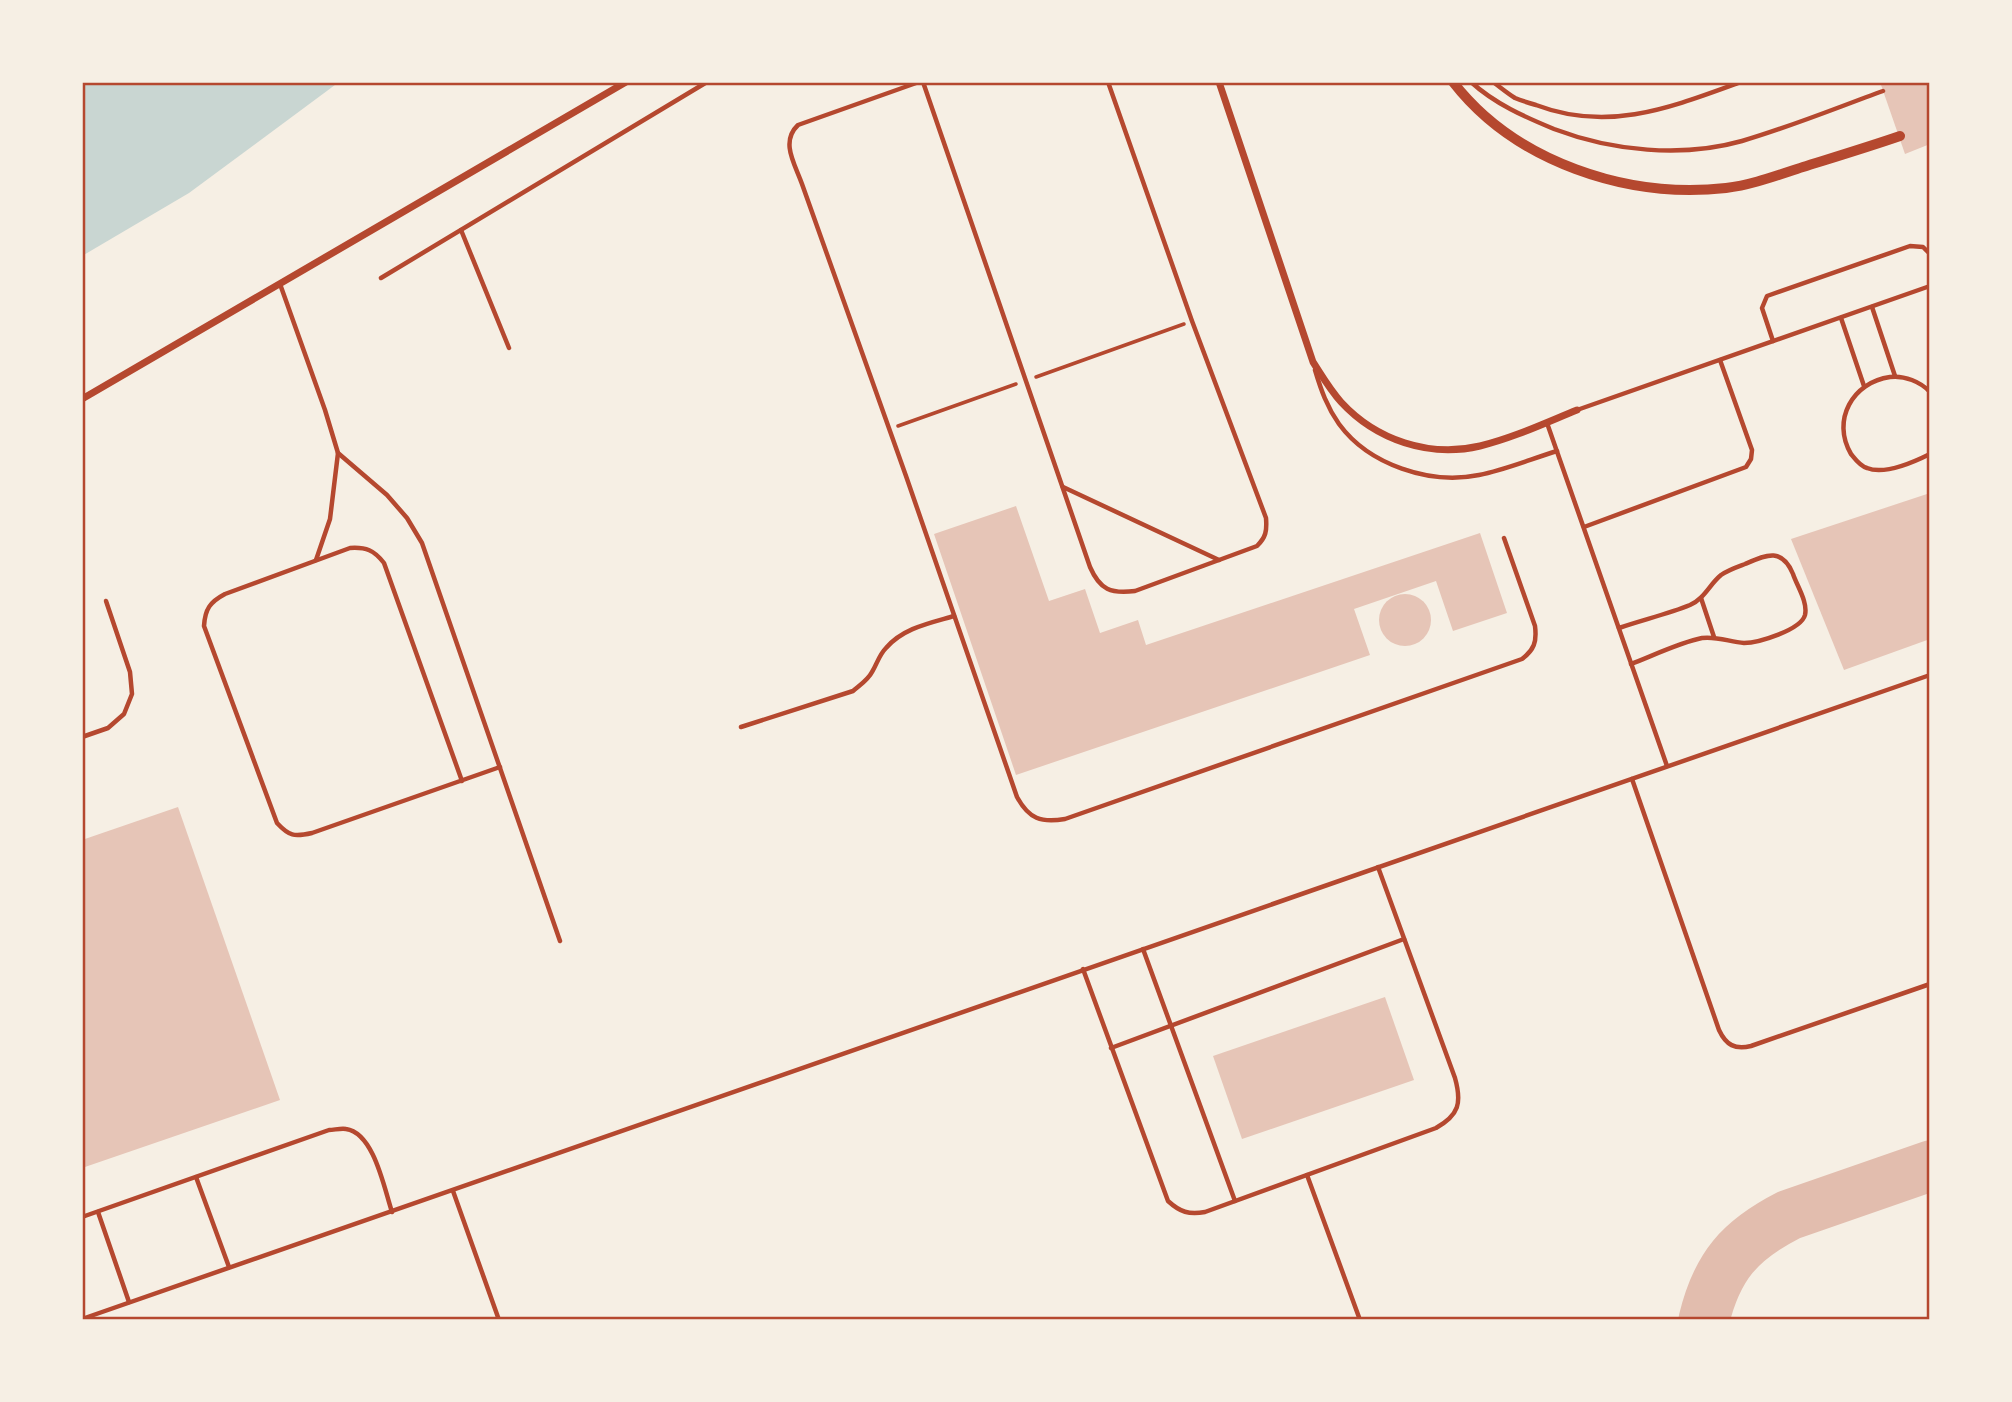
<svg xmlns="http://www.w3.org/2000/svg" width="2012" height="1402" viewBox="0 0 2012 1402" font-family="Raleway,sans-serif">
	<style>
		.water { fill: #c9d6d2 }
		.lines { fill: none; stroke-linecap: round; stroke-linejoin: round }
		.taxiway { stroke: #e2bdae; stroke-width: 51 }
		.building { fill: #e6c5b7 }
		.path { stroke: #b5482f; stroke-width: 3.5 }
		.service { stroke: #b5482f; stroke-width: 4.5 }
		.minor { stroke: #b5482f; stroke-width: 7 }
		.tertiary { stroke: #b5482f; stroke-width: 10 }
		.neatline { fill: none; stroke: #b5482f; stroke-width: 2.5 }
	</style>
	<rect width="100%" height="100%" fill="#f6efe4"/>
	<path class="water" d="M82 82H339L189 193 82 256Z"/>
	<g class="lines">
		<path class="taxiway" d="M1704 1320C1717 1266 1740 1240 1789 1215L1930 1166"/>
	</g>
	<g class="building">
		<path d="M1880 82H1930V144L1905 154Z"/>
		<path d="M1930 493V639L1844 670 1791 539Z"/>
		<path d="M1016 506 1049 601 1085 589 1100 633 1138 620 1146 645 1480 533 1507 613 1453 631 1436 581 1354 609 1370 655 1016 775 934 534Z"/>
		<circle cx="1405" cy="620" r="26"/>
		<path d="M178 807 280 1100 82 1168V840Z"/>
		<path d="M1385 997 1414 1080 1242 1139 1213 1056Z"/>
	</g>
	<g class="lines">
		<g class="path">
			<path d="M1036 377 1184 324"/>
			<path d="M898 426 1016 384"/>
		</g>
		<g class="service">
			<path d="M919 82 798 125C780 142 795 164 802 184L906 476 1017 797C1029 819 1041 823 1065 819L1522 659C1534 650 1537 642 1535 626L1504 538"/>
			<path d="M923 82 1090 567C1100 590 1111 594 1135 591L1257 546C1266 537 1267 531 1266 518L1192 321 1108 82"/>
			<path d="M1471 82C1495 104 1525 117 1554 129 1612 151 1682 158 1742 141 1790 127 1836 108 1883 91"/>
			<path d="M1493 82C1500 87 1507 93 1515 98 1522 101 1529 103 1536 105 1609 133 1672 107 1741 82"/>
			<path d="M461 230 509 348"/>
			<path d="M381 278 707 82"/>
			<path d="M280 284 325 410 338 453 330 519 316 560"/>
			<path d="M1872 307 1895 376"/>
			<path d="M1841 318 1864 386"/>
			<path d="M1773 341 1762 308 1767 296 1910 246 1923 247 1930 254"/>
			<path d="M1315 370C1321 390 1327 407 1339 424 1369 465 1430 485 1479 475 1505 470 1531 459 1557 451"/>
			<path d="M1930 392C1921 382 1904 375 1890 377 1853 382 1831 420 1851 454 1855 459 1860 466 1867 468 1884 475 1914 462 1930 454"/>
			<path d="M1577 410 1930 286"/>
			<path d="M1547 423 1667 766"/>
			<path d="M338 453 387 495 407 518 422 543 560 941"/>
			<path d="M1063 487 1219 560"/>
			<path d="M1584 527 1746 467 1751 459 1752 450 1720 360"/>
			<path d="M1701 598 1714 637"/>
			<path d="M1619 628C1642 620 1668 614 1690 605 1705 598 1709 585 1721 575 1728 570 1737 567 1745 564 1766 555 1782 547 1793 574 1797 586 1808 602 1805 615 1801 630 1758 643 1744 643 1730 642 1717 636 1702 638 1681 642 1652 656 1631 664"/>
			<path d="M741 727 853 691C860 685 868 680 872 672 877 664 879 655 886 648 903 628 930 623 954 616"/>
			<path d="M82 737 108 728 124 714 132 694 130 672 106 601"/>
			<path d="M1632 779 1719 1030C1726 1045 1735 1050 1751 1046L1930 984"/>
			<path d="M462 781 384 563C374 550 366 547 350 548L225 594C210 602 205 609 204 626L277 823C289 836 294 837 312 833L500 767"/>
			<path d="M1143 949 1235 1201"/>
			<path d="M1083 969 1168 1201C1180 1212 1189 1215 1205 1212L1436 1128C1459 1115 1462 1103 1455 1078L1378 867"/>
			<path d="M1111 1048 1404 939"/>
			<path d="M1307 1175 1360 1320"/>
			<path d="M196 1177 229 1267"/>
			<path d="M453 1191 499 1320"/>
			<path d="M98 1212 129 1302"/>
			<path d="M82 1217 329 1130C334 1130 341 1128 346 1129 374 1133 384 1188 392 1212"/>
			<path d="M82 1319 1930 675"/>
		</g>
		<g class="minor">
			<path d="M1219 82 1313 362C1322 376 1330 390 1341 402 1376 440 1429 458 1480 446 1513 438 1545 423 1577 410"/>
			<path d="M82 399 626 82"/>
		</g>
		<path class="tertiary" d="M1453 82C1515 162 1627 199 1726 188 1752 185 1778 175 1803 167 1835 157 1868 147 1900 136"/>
	</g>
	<rect width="2012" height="1402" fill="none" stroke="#f6efe4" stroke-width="168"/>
	<rect x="84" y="84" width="1844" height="1234" class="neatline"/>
</svg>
